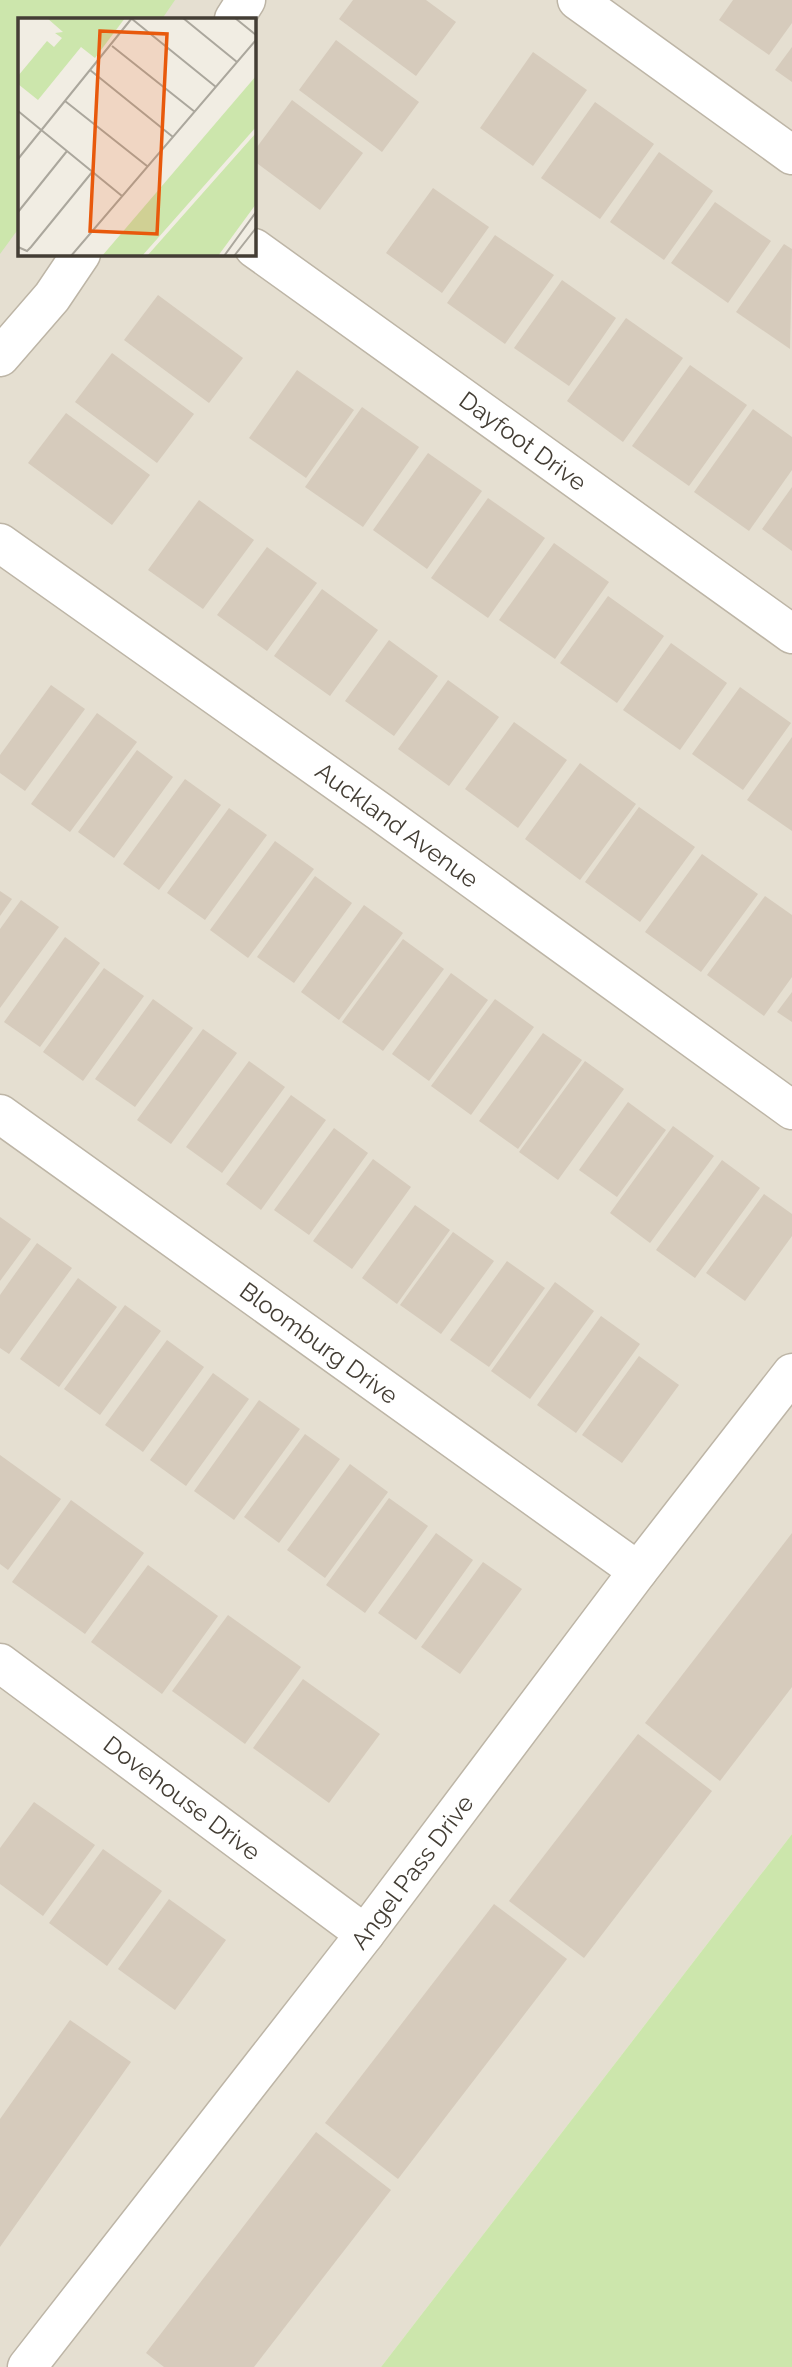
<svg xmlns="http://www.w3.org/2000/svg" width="792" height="2367" viewBox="0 0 792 2367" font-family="Raleway,sans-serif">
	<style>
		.residential { fill: #e5dfd1; fill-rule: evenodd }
		.green { fill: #cce6ac }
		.building { fill: #d6cbbc }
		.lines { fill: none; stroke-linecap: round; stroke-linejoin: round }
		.minor-casing { stroke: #bdb5a6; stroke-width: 41 }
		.minor { stroke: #fff; stroke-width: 38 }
		.labels { text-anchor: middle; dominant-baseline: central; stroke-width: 5; stroke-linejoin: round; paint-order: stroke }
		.street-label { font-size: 24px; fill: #433d34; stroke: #fff }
		.inset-road { fill: none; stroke: #aba79d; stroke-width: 2 }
		.view { fill: #e8590c; fill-opacity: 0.15; stroke: #e8590c; stroke-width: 3.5 }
		.inset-edge { fill: none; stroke: #433d34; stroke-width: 3.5 }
	</style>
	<rect width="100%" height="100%" fill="#f1ede3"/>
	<path class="residential" d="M0 0H792V1834L381 2367H0ZM19 19H254V254H19Z"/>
	<g class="green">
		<path d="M0 0H175L162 19H19V228L0 254Z"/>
		<path d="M792 1834V2367H381Z"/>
	</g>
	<g class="building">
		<path d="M353 0H426L456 22 416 76 339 19Z"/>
		<path d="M733 0H792V23L769 55 719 20Z"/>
		<path d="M336 40 419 102 382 152 299 90Z"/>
		<path d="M792 47V82L775 70Z"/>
		<path d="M533 52 587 90 533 166 480 128Z"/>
		<path d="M292 100 363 153 320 210 254 161V151Z"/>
		<path d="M595 102 654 144 600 219 541 178Z"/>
		<path d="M659 152 713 191 664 260 610 222Z"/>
		<path d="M433 188 489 227 442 293 386 253Z"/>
		<path d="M715 202 771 241 728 303 671 263Z"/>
		<path d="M495 235 554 275 505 344 447 303Z"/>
		<path d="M784 244 792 249 790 349 736 312Z"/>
		<path d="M562 280 616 318 569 386 514 348Z"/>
		<path d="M158 295 243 358 209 403 124 340Z"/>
		<path d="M626 318 683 358 623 442 567 401Z"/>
		<path d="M112 353 194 414 157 463 75 402Z"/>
		<path d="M690 365 747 405 689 486 632 446Z"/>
		<path d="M297 370 354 410 306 478 249 438Z"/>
		<path d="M362 407 419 447 363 527 305 487Z"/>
		<path d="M753 409 792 437V470L749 531 694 492Z"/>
		<path d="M66 413 150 475 112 525 28 463Z"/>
		<path d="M428 453 482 491 427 569 373 530Z"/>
		<path d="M792 487V551L762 529Z"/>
		<path d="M488 498 545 538 488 618 431 578Z"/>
		<path d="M199 500 254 540 203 609 148 570Z"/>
		<path d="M554 543 609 582 555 659 499 620Z"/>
		<path d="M267 547 317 583 267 651 217 615Z"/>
		<path d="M322 589 378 630 330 696 274 656Z"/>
		<path d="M608 596 664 636 617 703 560 663Z"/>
		<path d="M389 640 438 676 394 736 345 701Z"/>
		<path d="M671 643 727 683 680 750 623 710Z"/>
		<path d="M448 680 499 717 449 786 398 749Z"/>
		<path d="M51 685 85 709 25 791 0 773V755Z"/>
		<path d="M740 687 791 723 743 790 692 754Z"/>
		<path d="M97 713 137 742 70 832 31 804Z"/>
		<path d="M514 722 567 760 518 828 465 789Z"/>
		<path d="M792 737V831L747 800Z"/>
		<path d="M137 750 173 777 114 858 78 832Z"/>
		<path d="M580 763 636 804 580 880 525 839Z"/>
		<path d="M185 779 221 805 159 890 123 864Z"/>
		<path d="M639 807 695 847 640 922 585 882Z"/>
		<path d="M229 808 267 835 205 920 167 893Z"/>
		<path d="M275 841 314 869 248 958 210 930Z"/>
		<path d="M702 854 758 894 701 972 645 932Z"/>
		<path d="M315 876 352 903 294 983 257 957Z"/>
		<path d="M0 891 12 899 0 916Z"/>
		<path d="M765 896 792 915V977L764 1016 707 975Z"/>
		<path d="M21 900 59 927 0 1008V929Z"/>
		<path d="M364 905 403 933 339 1020 301 992Z"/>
		<path d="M65 937 100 963 40 1047 4 1022Z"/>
		<path d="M403 939 444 969 383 1051 342 1022Z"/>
		<path d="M104 968 144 996 83 1081 43 1052Z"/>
		<path d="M451 973 488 1000 429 1081 392 1054Z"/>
		<path d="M792 992V1022L777 1012Z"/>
		<path d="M153 999 193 1028 135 1107 95 1079Z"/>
		<path d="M495 999 534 1027 471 1115 431 1086Z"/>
		<path d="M203 1029 237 1053 171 1144 137 1120Z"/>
		<path d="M543 1033 582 1060 518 1149 479 1121Z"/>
		<path d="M249 1061 285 1087 222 1173 186 1147Z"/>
		<path d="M585 1061 624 1089 558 1180 519 1152Z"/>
		<path d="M291 1095 326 1120 261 1210 226 1184Z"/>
		<path d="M628 1102 666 1130 617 1197 579 1170Z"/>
		<path d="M673 1126 714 1156 650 1243 610 1213Z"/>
		<path d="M334 1128 368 1153 309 1235 274 1210Z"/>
		<path d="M373 1159 411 1187 352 1269 313 1241Z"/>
		<path d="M722 1160 760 1188 695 1278 656 1250Z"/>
		<path d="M764 1194 792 1214V1236L745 1301 706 1273Z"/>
		<path d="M415 1205 450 1230 397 1304 362 1278Z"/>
		<path d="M0 1217 31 1239 0 1281Z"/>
		<path d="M453 1232 494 1261 441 1334 400 1305Z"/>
		<path d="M37 1243 72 1268 9 1354 0 1348V1295Z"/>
		<path d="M507 1261 545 1288 489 1367 450 1340Z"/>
		<path d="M78 1278 117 1307 59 1387 20 1359Z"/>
		<path d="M555 1282 594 1311 530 1399 491 1371Z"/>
		<path d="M125 1305 161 1331 100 1415 64 1389Z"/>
		<path d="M601 1316 640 1344 576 1433 537 1405Z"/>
		<path d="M167 1340 204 1367 143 1452 105 1425Z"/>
		<path d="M639 1356 679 1385 622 1463 582 1435Z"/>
		<path d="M213 1373 249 1399 186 1486 150 1460Z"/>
		<path d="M259 1400 300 1429 234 1520 194 1491Z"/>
		<path d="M305 1434 340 1459 279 1543 244 1517Z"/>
		<path d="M0 1455 61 1499 8 1570 0 1564Z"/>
		<path d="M350 1464 388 1492 325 1578 287 1550Z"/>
		<path d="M389 1498 428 1526 365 1613 326 1585Z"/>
		<path d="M71 1500 144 1553 85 1634 12 1582Z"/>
		<path d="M436 1533 473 1560 416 1640 378 1613Z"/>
		<path d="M792 1533V1687L720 1781 645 1723Z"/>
		<path d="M483 1562 522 1589 460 1674 421 1647Z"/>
		<path d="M148 1565 218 1616 162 1694 91 1642Z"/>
		<path d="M228 1615 301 1667 245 1744 172 1691Z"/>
		<path d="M303 1679 380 1734 329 1803 253 1748Z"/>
		<path d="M638 1734 712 1791 584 1958 509 1901Z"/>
		<path d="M34 1802 95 1845 43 1916 0 1884V1848Z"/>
		<path d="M103 1849 162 1891 107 1966 49 1923Z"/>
		<path d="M169 1899 226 1940 175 2010 118 1969Z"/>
		<path d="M494 1904 567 1959 398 2179 325 2123Z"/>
		<path d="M70 2020 131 2062 0 2247V2119Z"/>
		<path d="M316 2132 391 2190 254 2367H164L146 2353Z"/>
	</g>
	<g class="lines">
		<g class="minor-casing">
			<g id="minor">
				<path d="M577 0 792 155"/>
				<path d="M234 19 246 0"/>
				<path d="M254 248 792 634"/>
				<path d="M0 357 52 297 81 254"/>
				<path d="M0 543 380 812 792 1110"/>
				<path d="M0 1114 638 1571"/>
				<path d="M0 1663 365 1934"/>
				<path d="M27 2367 365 1934 638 1571 792 1373"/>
			</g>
		</g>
		<use href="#minor" class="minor"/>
	</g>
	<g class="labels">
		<g class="street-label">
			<text transform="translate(523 441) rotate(36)">Dayfoot Drive</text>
			<text transform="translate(397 825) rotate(36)">Auckland Avenue</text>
			<text transform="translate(319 1343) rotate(36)">Bloomburg Drive</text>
			<text transform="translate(182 1798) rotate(37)">Dovehouse Drive</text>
			<text transform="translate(412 1872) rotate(-53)">Angel Pass Drive</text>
		</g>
	</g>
	<g transform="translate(18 18)">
		<rect width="238" height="238" fill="#f1ede3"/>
		<path d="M29 0H107L77 40 63 29 20 82 0 66V58L29 23 36 29 44 20 37 15 45 14ZM238 58V109L124 238H84ZM238 115V186L200 238H129Z" fill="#cce6ac"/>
		<path class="inset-road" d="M165 0 219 44M217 0 238 17M114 1 198 69M94 28 177 94M72 52 155 119M47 83 129 148M0 93 104 178M0 141 114 0M0 194 49 133M0 229 9 233 13 229 75 153M53 238 238 22M206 238 238 194M216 238 238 210"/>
		<path class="view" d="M82 13 149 16 139 216 72 213Z"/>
		<rect width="238" height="238" class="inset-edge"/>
	</g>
</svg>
